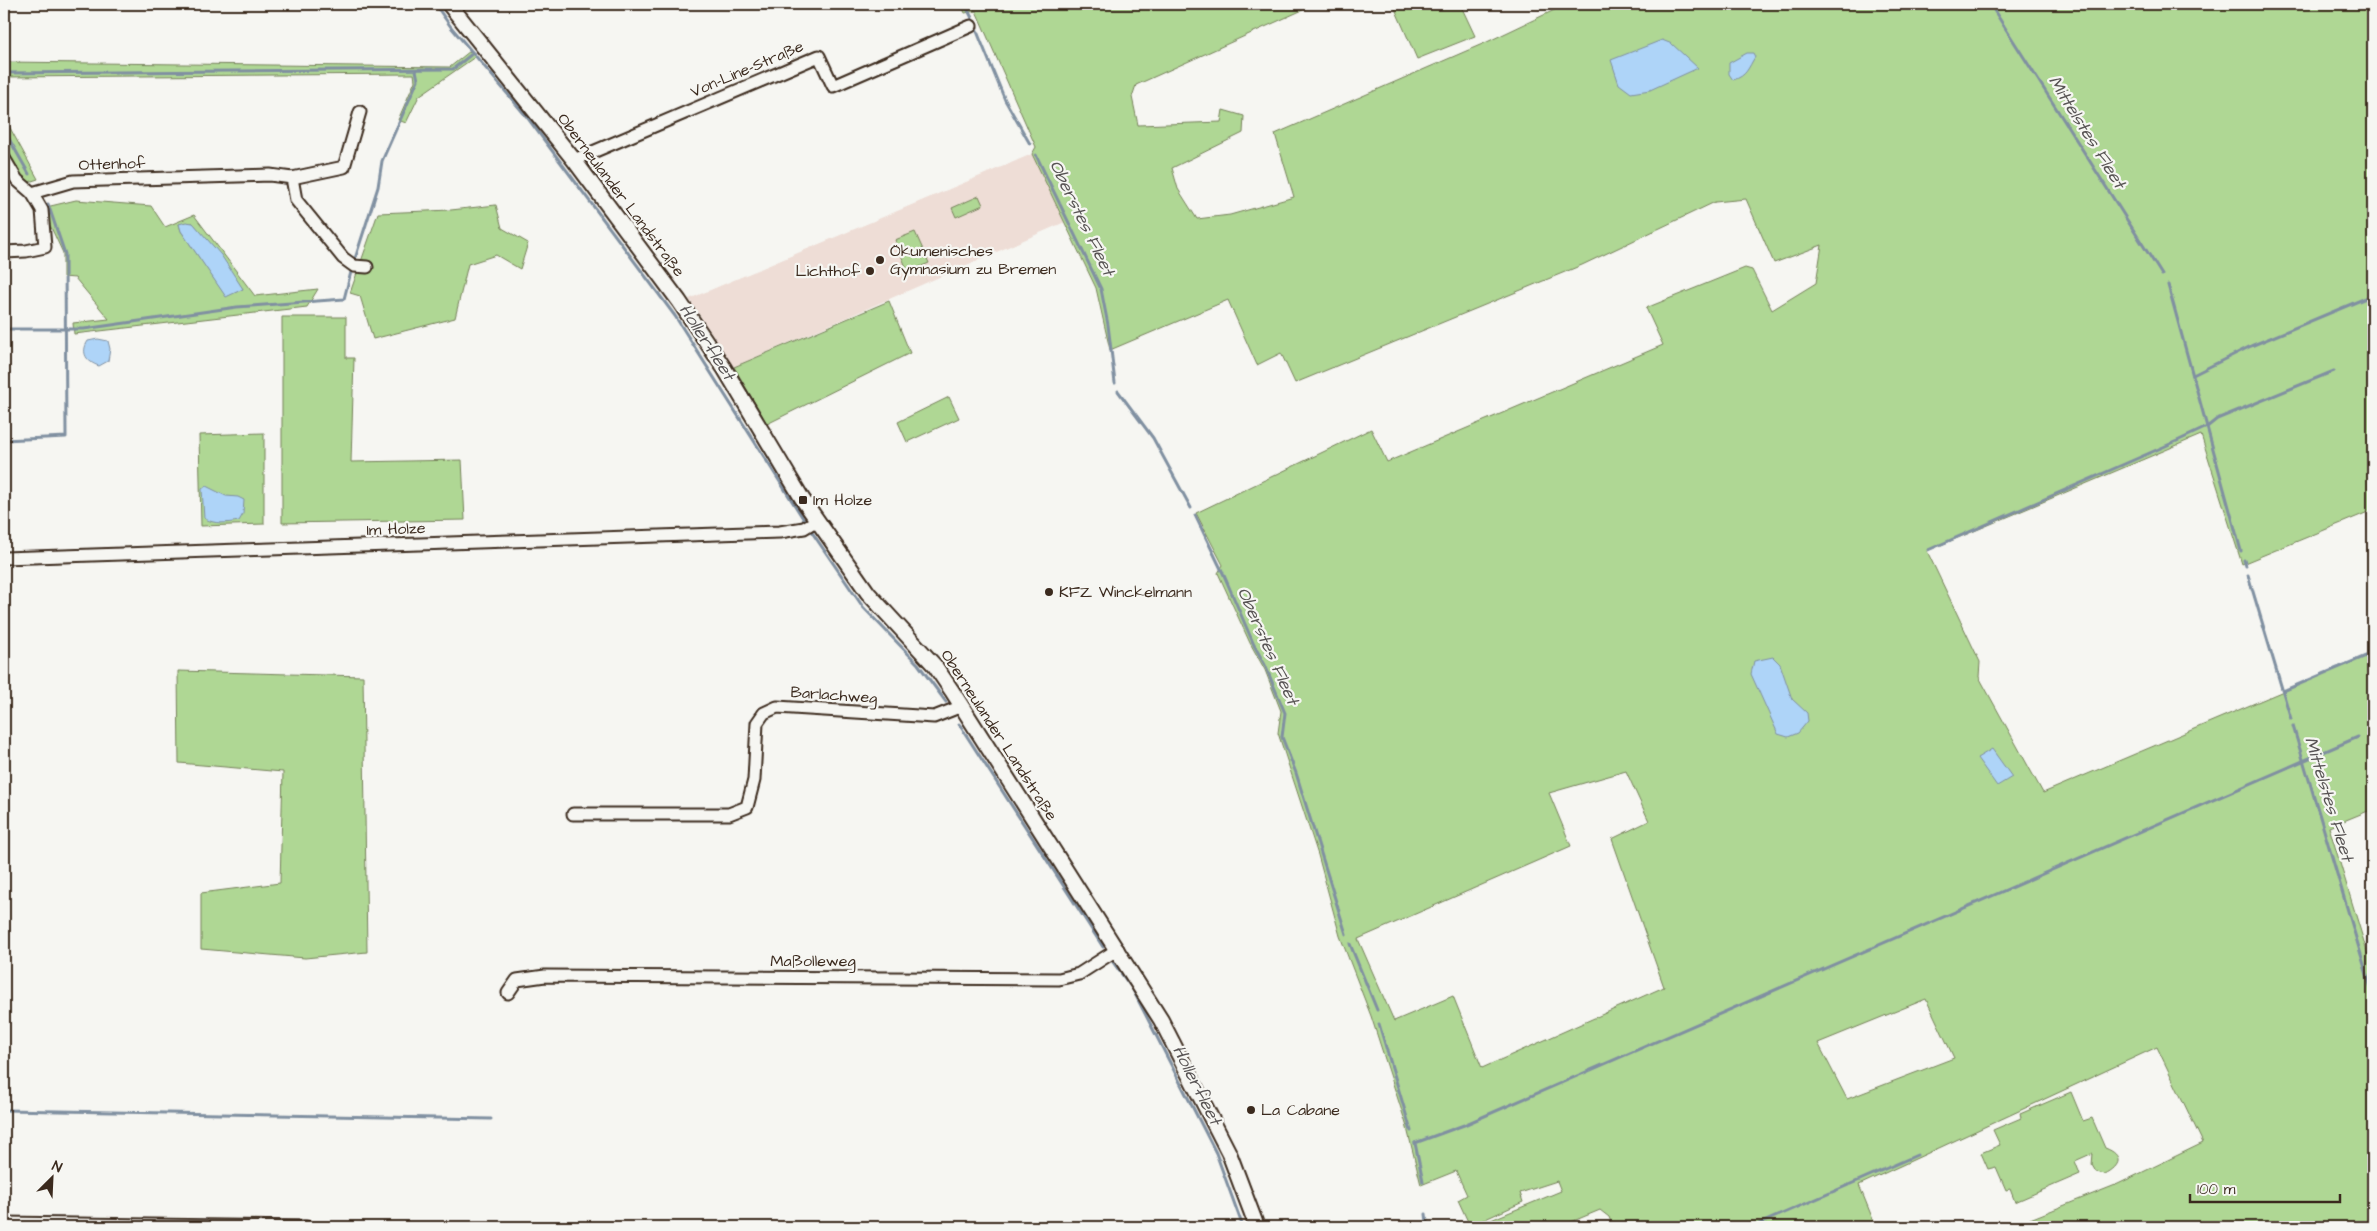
<svg xmlns="http://www.w3.org/2000/svg" width="2377" height="1231" viewBox="0 0 2377 1231" font-family="'Architects Daughter',sans-serif">
	<style>
		.built { fill: #eeddd6 }
		.green { fill: #afd794; stroke: #758059; fill-rule: evenodd }
		.water { fill: #aed4f8; stroke: #8090a1 }
		.lines { fill: none; stroke-linecap: round; stroke-linejoin: round }
		.stream { stroke: #8090a1; stroke-width: 3 }
		.minor-casing { stroke: #3b2a1e; stroke-width: 15 }
		.tertiary-casing { stroke: #3b2a1e; stroke-width: 18 }
		.minor { stroke: #f6f6f2; stroke-width: 11 }
		.tertiary { stroke: #f6f6f2; stroke-width: 14 }
		.poi-dot { fill: #3b2a1e; stroke: #f6f6f2; stroke-width: 2 }
		.labels { text-anchor: middle; dominant-baseline: central; stroke-width: 4.5; stroke-linejoin: round; paint-order: stroke }
		.street-label { font-size: 16px; fill: #3b2a1e; stroke: #f6f6f2 }
		.poi-label { font-size: 16px; fill: #3b2a1e; stroke: #f6f6f2; text-anchor: start }
		.water-label { font-size: 18px; font-style: italic; fill: #585454; stroke: #f6f6f2 }
	</style>
	<rect width="100%" height="100%" fill="#f6f6f2"/>
	<filter id="ink" filterUnits="userSpaceOnUse"><feTurbulence type="fractalNoise" baseFrequency=".02" numOctaves="2"/><feDisplacementMap in="SourceGraphic" scale="10" xChannelSelector="R" yChannelSelector="G"/><feConvolveMatrix kernelMatrix="1 2 1 2 8 2 1 2 1" color-interpolation-filters="sRGB"/></filter>
	<g filter="url(#ink)">
		<path class="built" d="M1032 154 1065 222 734 367 689 299Z"/>
		<g class="green">
			<path d="M961 4H1316L1136 85 1132 97 1138 125 1221 122 1223 110 1244 116 1243 133 1172 168 1178 189 1197 219 1230 215 1294 197 1275 134 1487 42 1567 4H2373V510L2242 564 2201 435 1927 551 1980 662 1979 677 2043 793 2373 653V809L2329 827 2368 955 2373 953V1227H2010L2118 1184 2203 1143 2157 1047 1859 1185 1876 1227H1613L1609 1217 1600 1210 1559 1227H1474L1561 1191 1557 1181 1520 1193 1523 1202 1470 1226 1458 1200 1467 1195 1456 1171 1421 1185 1406 1124 1371 1016 1340 936 1318 855 1278 733 1281 711 1265 670 1250 643 1218 573 1223 565 1196 513 1371 429 1387 462 1663 345 1646 308 1745 268 1752 270 1772 310 1816 283 1822 245 1774 263 1746 199 1715 202 1582 265 1295 383 1281 353 1257 365 1228 300 1110 350 1096 288 1032 154 1036 147 976 11 965 13ZM1626 771 1649 821 1612 839 1664 987 1482 1068 1453 996 1394 1021 1358 939 1571 846 1549 793ZM1926 999 1954 1058 1847 1099 1818 1043Z"/>
			<path d="M1393 4H1460L1475 36 1417 59Z"/>
			<path d="M470 51 475 57 419 96 406 123 398 120 415 81 414 74 4 77V62L450 67Z"/>
			<path d="M4 117 38 179 29 182 23 179 4 146Z"/>
			<path d="M979 196 983 205 956 217 952 208Z"/>
			<path d="M76 200 151 206 165 227 194 215 255 296 318 289 307 307 74 334 73 323 109 319 75 278 63 277V253L42 208ZM193 223 243 289 226 296 181 231 179 224Z"/>
			<path d="M496 205 502 228 528 243 520 269 496 255 468 264 455 318 373 339 360 296 350 293 378 213 451 210Z"/>
			<path d="M915 232 929 263 908 272 895 240Z"/>
			<path d="M889 301 910 353 767 424 734 367Z"/>
			<path d="M282 317H346V358H354L351 462 462 460 465 520 282 523Z"/>
			<path d="M949 397 959 418 907 442 898 422Z"/>
			<path d="M264 433V524L201 526 199 435Z"/>
			<path d="M178 671 363 676 367 952 305 958 201 949V893L280 883 283 772 179 763Z"/>
			<path d="M2071 1092 2083 1121 2092 1118 2105 1148C2124 1155 2121 1166 2105 1174L2096 1172 2092 1165 2093 1153 2075 1161 2080 1174 2015 1202 2010 1189 2006 1190 1996 1167 1988 1169 1981 1153 2000 1145 1993 1130 2021 1118 2020 1114Z"/>
		</g>
		<g class="water">
			<path d="M1662 40 1672 44 1698 68 1650 90 1631 93 1619 84 1611 60Z"/>
			<path d="M1747 53H1753L1755 57C1748 68 1747 76 1733 80L1729 74V63Z"/>
			<path d="M186 222 193 223 221 255 243 289 226 297 181 231 179 224Z"/>
			<path d="M98 339 108 341 110 349 108 361 99 366C87 362 80 353 88 341Z"/>
			<path d="M206 486 226 496 238 497 244 500 243 514 239 521C227 523 214 525 204 518L202 489Z"/>
			<path d="M1773 657 1780 664 1792 699 1807 713 1808 721 1798 733 1788 737 1778 734 1751 674 1754 661Z"/>
			<path d="M1992 749 2012 777 1997 786 1977 758Z"/>
		</g>
		<g class="lines">
			<g class="stream">
				<path d="M435 4 451 27 527 117 675 316 806 523"/>
				<path d="M965 4 972 18"/>
				<path d="M1990 4 2162 275"/>
				<path d="M976 29 1005 100 1030 144"/>
				<path d="M4 73 453 69 473 53"/>
				<path d="M4 130 29 174"/>
				<path d="M1036 155 1101 289 1108 325 1115 383"/>
				<path d="M4 181 9 180"/>
				<path d="M354 262 378 187 382 161 418 80 416 70"/>
				<path d="M2168 285 2241 551"/>
				<path d="M4 329H84L237 307 344 299 352 268"/>
				<path d="M2193 375 2251 346 2373 295"/>
				<path d="M1118 391 1153 438 1191 508"/>
				<path d="M4 440 66 437 65 254 48 204"/>
				<path d="M1195 515 1223 573 1254 645 1265 665 1285 713 1282 737 1296 773 1346 934"/>
				<path d="M809 528 863 607 918 664 946 702"/>
				<path d="M1928 550 2177 441 2207 427 2217 419 2334 371"/>
				<path d="M2244 560 2246 566"/>
				<path d="M2248 575 2291 719"/>
				<path d="M2283 691 2373 653"/>
				<path d="M959 724 1103 947"/>
				<path d="M2293 726 2373 995"/>
				<path d="M1350 944 1377 1010"/>
				<path d="M1113 962 1132 988 1216 1153 1243 1227"/>
				<path d="M1379 1024 1411 1131"/>
				<path d="M4 1110 491 1119"/>
				<path d="M1415 1143 1464 1125 2358 737"/>
				<path d="M1415 1143 1423 1182"/>
				<path d="M1426 1214 1427 1222"/>
				<path d="M1752 1227 1917 1155"/>
			</g>
			<g class="minor-casing">
				<g id="minor">
					<path d="M4 158 17 180 32 193"/>
					<path d="M574 160 819 56 833 86 971 26"/>
					<path d="M292 178 296 200 343 258 354 266 367 267"/>
					<path d="M4 252 26 251 45 247 42 210 32 193 73 181 270 175 292 178 344 167 360 112"/>
					<path d="M4 558 780 532 804 528 817 520"/>
					<path d="M573 814H729L747 807 754 780 757 723 764 713 777 707 934 717 962 706"/>
					<path d="M508 993 517 980 545 976 1059 979 1079 974 1118 949"/>
					<path d="M4 1223 306 1227"/>
				</g>
			</g>
			<g class="tertiary-casing">
				<path id="tertiary" d="M449 4 574 160 679 301 724 368 803 500 868 593 935 666 952 691 1161 1020 1229 1153 1257 1227"/>
			</g>
			<use href="#minor" class="minor"/>
			<use href="#tertiary" class="tertiary"/>
		</g>
	</g>
	<g class="poi-dot">
		<circle cx="880" cy="260" r="5"/>
		<circle cx="870" cy="271" r="5"/>
		<rect x="798" y="495" width="10" height="10" rx="2.5"/>
		<circle cx="1049" cy="592" r="5"/>
		<circle cx="1251" cy="1110" r="5"/>
	</g>
	<g class="labels">
		<g class="street-label">
			<text transform="translate(747 69) rotate(-23)">Von-Line-Straße</text>
			<text transform="translate(112 164) rotate(-2)">Ottenhof</text>
			<text transform="translate(621 195) rotate(53)">Oberneulander Landstraße</text>
			<text transform="translate(396 529) rotate(-2)">Im Holze</text>
			<text transform="translate(834 695) rotate(4)">Barlachweg</text>
			<text transform="translate(999 735) rotate(57)">Oberneulander Landstraße</text>
			<text x="813" y="961">Maßolleweg</text>
		</g>
		<g class="poi-label">
			<text x="890" y="251">Ökumenisches<tspan x="890" dy="18">Gymnasium zu Bremen</tspan></text>
			<text x="860" y="271" text-anchor="end">Lichthof</text>
			<text x="813" y="500">Im Holze</text>
			<text x="1059" y="592">KFZ Winckelmann</text>
			<text x="1261" y="1110">La Cabane</text>
		</g>
		<g class="water-label">
			<text transform="translate(2087 132) rotate(58)">Mittelstes Fleet</text>
			<text transform="translate(1082 218) rotate(64)">Oberstes Fleet</text>
			<text transform="translate(707 342) rotate(57)">Hollerfleet</text>
			<text transform="translate(1268 646) rotate(66)">Oberstes Fleet</text>
			<text transform="translate(2329 799) rotate(73)">Mittelstes Fleet</text>
			<text transform="translate(1197 1085) rotate(63)">Hollerfleet</text>
		</g>
	</g>
	<rect width="2377" height="1231" fill="none" stroke="#f6f6f2" stroke-width="20"/>
	<rect x="10" y="10" width="2357" height="1211" fill="none" stroke="#3b2a1e" stroke-width="2" filter="url(#ink)"/>
	<g transform="translate(52 1178) rotate(24)" stroke="#f6f6f2" stroke-width="4" paint-order="stroke">
	<path d="M0-4L9 19L0 12L-9 19Z" fill="#3b2a1e"/>
	<text y="-8" font-size="14" font-weight="bold" text-anchor="middle" fill="#3b2a1e">N</text>
	</g>
	<path d="M2190 1194v8h150v-8" fill="none" stroke="#3b2a1e" stroke-width="2.5"/>
	<text x="2197" y="1194" font-size="15" fill="#3b2a1e" stroke="#f6f6f2" stroke-width="4" paint-order="stroke">100 m</text>
</svg>
